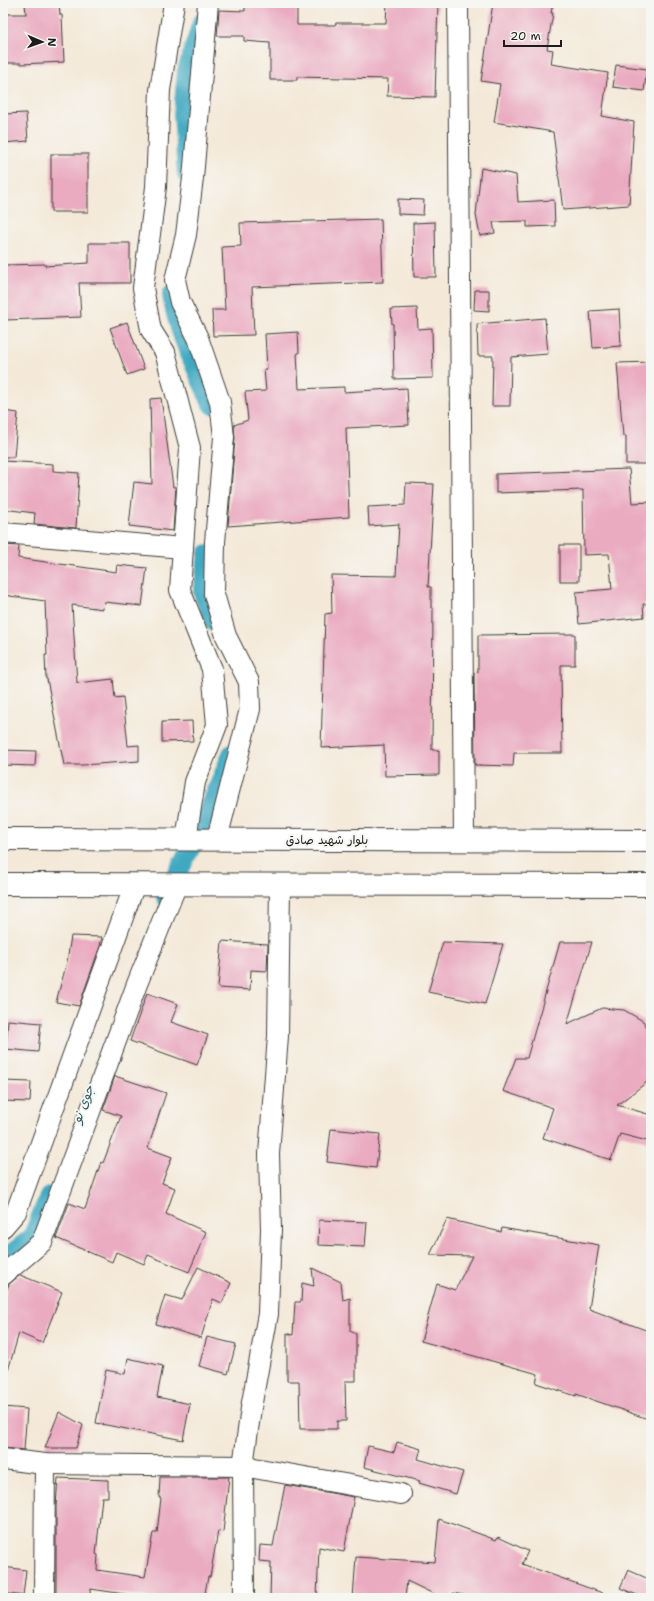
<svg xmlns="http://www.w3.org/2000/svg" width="654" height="1601" viewBox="0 0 654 1601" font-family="'Shantell Sans','Playpen Sans Arabic',sans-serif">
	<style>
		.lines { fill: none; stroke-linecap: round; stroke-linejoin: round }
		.canal { stroke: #41a9c1; stroke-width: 20 }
		.building { fill: #eaabc1 }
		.street-casing { stroke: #3c3b38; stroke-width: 22 }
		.secondary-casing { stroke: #3c3b38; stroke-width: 24 }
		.street { stroke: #fff; stroke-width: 20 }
		.secondary { stroke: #fff; stroke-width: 22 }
		.labels { text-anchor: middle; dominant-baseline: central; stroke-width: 4; stroke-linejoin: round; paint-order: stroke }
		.street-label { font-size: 12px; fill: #1c1c1c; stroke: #f6f6f2 }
		.water-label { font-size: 13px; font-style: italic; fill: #2d5b66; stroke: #f6f6f2 }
	</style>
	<rect width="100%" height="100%" fill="#f6f6f2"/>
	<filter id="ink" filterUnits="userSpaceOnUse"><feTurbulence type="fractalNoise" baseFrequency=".025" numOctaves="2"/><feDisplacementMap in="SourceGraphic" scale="8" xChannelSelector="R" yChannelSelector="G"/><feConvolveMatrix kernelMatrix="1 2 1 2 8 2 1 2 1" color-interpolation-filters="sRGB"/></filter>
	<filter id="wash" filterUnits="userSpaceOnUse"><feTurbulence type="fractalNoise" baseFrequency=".012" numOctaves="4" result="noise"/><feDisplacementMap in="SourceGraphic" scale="16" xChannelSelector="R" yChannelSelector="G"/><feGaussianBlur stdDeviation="0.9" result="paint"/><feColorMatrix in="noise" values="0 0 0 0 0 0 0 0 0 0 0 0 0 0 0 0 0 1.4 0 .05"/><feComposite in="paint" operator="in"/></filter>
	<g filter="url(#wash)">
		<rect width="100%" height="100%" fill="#f4e9d9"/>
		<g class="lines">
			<g class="canal">
				<path d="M187 174 183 114 187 71 202 23"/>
				<path d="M172 294C177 332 197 369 212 404"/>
				<path d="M208 554 203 592 214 622"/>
				<path d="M166 897 209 810 232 754"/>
				<path d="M3 1260 32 1238 49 1197"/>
			</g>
		</g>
		<g id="blocks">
			<g class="building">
				<path d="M25 3H59L60 15H62L64 62 21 64V63H3V14H26Z"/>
				<path d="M271 3H297V25H335L336 23H386L387 3H438L435 97 387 96 388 79 297 77V80H270V43L244 41V36H217L219 10 245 11V5L271 6Z"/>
				<path d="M493 3H553L551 13H553L547 49 553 50 551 64 608 73 602 116 634 122 629 205 563 210 553 132 494 122 500 84 481 81Z"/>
				<path d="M616 65 647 69 644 91 613 87Z"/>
				<path d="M26 113 28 141 3 143V114Z"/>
				<rect x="51" y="154" width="37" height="58"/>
				<path d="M481 168 516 175 518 202 554 200 555 226 527 227V221L493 222 495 233 480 236 476 215Z"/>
				<path d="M398 199 424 200 423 215 398 214Z"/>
				<path d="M381 219 383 282 252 287 254 335 213 336 212 310H225L222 247 241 246 240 223Z"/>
				<path d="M435 222 436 277H414L413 223Z"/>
				<path d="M89 243H130V283H79L81 317 6 320 5 265 45 264V266L89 263Z"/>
				<path d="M475 290H489V311L474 310Z"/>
				<path d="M417 308 418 329 432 328 433 378 394 379 393 324H392L391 309Z"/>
				<path d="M619 309 621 346 593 348 590 311Z"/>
				<path d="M545 318 548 354 511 357 510 406H492L493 356H478L477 324Z"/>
				<path d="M127 322 144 369 127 375 110 328Z"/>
				<path d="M298 332 299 353 297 354 299 389 344 387V392L407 388 409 425 346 428 349 517 228 526 235 438 234 425 248 420 245 392 266 391 264 369H267L265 334Z"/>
				<path d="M651 362V464H626V436H623L617 363Z"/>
				<path d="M161 398 173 487H176L173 531 129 526 134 482 152 484 150 399Z"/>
				<path d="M3 411 18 413 14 457H3Z"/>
				<path d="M3 461 53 464V471L79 473 76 528 34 524 35 513 3 509Z"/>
				<path d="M629 469 632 503 651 502V604H643L644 617 579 624 576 592 612 589 609 554 584 555 583 490 496 493V474Z"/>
				<path d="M406 483 434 484 428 587H431V608H433L432 750H439V775L385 776 384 745 321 748 325 614 332 613 331 575 396 576 399 524 369 526 368 507 405 505Z"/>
				<path d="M3 545 19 546 18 558 116 572 117 565 147 568 142 606 104 602 103 609 72 605 77 683 113 679 115 698 123 697 128 746 139 745V761L83 765H64L47 679H46L45 655H47L45 601 3 595Z"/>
				<rect x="560" y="545" width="19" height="36"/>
				<path d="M575 634V665H561L562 753H514L513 766 475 765 474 673 478 672V635Z"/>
				<path d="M192 721 193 741 162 742V722Z"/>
				<path d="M3 750 36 751 35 766 3 765Z"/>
				<path d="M71 936 102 937 100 946 79 1006 56 1002 67 962Z"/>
				<path d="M222 941 268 944 267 971 251 970 250 990 218 988Z"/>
				<path d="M443 942 503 944 485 1004 428 992Z"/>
				<path d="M560 942H592L567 1024 602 1008 624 1010 643 1021 651 1034V1073L647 1082 617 1105 651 1115V1142L620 1134 611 1160 543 1138 553 1108 503 1091 516 1058H527Z"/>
				<path d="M147 993 178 1004 171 1022 208 1035 197 1065 130 1041Z"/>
				<path d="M8 1020 41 1023 38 1052 6 1049Z"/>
				<path d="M115 1076 166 1093 148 1148 172 1157 162 1183 175 1188 166 1214 206 1232 189 1272 148 1255 144 1264 116 1252 112 1262 56 1238 69 1203 85 1209 101 1162 103 1163 121 1116 103 1110Z"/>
				<path d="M3 1081 31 1082 30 1102 3 1101Z"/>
				<path d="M331 1129 380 1134 376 1168 327 1162Z"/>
				<path d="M447 1219 501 1232 502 1228 599 1245 589 1309 651 1332V1420L576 1394V1396L536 1383 538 1374 421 1341 437 1284 455 1290 472 1256 430 1255Z"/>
				<path d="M319 1220 367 1222 365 1247 318 1245Z"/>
				<path d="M198 1267 231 1283 222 1303 213 1299 201 1338 156 1324 165 1295 182 1300Z"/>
				<path d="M312 1268 341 1282 343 1300 350 1298V1331L356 1334V1381H345L346 1421H337V1429H300L299 1381H287V1333L293 1335 295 1302H301L302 1283 314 1286Z"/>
				<path d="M20 1275 62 1292 42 1343 19 1333 7 1374 3 1373V1301L9 1284Z"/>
				<path d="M207 1337 236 1344 228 1374 199 1366Z"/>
				<path d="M128 1358 163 1366 157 1397 190 1404 183 1440 96 1423 106 1370 125 1374Z"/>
				<path d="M3 1407 27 1409 24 1450 3 1448Z"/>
				<path d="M59 1412 83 1425 76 1448H45Z"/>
				<path d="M397 1442 421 1449 418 1459 463 1472 456 1494 419 1483 420 1481 364 1467 368 1446 394 1452Z"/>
				<path d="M160 1477H229L223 1532 218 1531 210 1577H208L204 1598H151L91 1589 89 1598H56V1507L58 1478 108 1480V1497H102L96 1554 98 1555 97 1570 145 1577 153 1533H157L161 1498H159Z"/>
				<path d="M285 1485 354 1497 344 1552 319 1547 317 1598H270L271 1562 259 1561 260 1545 273 1546Z"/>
				<path d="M439 1519 496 1540 498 1537 528 1551 522 1564 611 1596 610 1598H477L453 1593 451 1598H442L407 1581 405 1598H353L356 1557 435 1562Z"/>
				<path d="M3 1567 26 1570 23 1596 3 1593Z"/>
				<path d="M628 1570 651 1580V1598H644L620 1588Z"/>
			</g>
		</g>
	</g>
	<g filter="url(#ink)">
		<use href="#blocks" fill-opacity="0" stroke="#3c3b38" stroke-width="1"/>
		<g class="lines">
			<g class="street-casing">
				<g id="street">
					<path d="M174 3 160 90 156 187 143 288 151 330 165 352 190 448 180 590 212 669 217 725 195 782 186 839"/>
					<path d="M208 3 193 178 186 235 175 280 180 302 198 338 220 402 224 437 215 542 214 594 226 636 249 682 250 709 217 839"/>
					<path d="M458 3 464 841"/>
					<path d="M3 533 183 548"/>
					<path d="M3 1227 16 1212 135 884"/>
					<path d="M3 1275 42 1242 137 984 177 884"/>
					<path d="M3 1459 45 1464 243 1466 401 1494"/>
					<path d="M44 1598 45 1464"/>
					<path d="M244 1598 243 1466 251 1408 268 1314 271 1230 269 1154 278 1036 280 885"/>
				</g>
			</g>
			<g class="secondary-casing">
				<g id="secondary">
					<path d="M3 839 651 841"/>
					<path d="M3 884 651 885"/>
				</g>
			</g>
			<use href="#street" class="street"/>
			<use href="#secondary" class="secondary"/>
		</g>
	</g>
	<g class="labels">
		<g class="street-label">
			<text x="327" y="840">بلوار شهید صادق</text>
		</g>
		<g class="water-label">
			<text transform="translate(83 1104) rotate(-69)">جوی نو</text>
		</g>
	</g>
	<rect width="654" height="1601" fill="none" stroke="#f6f6f2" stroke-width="16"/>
	<g transform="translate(42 42) rotate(92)" stroke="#f6f6f2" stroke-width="3" paint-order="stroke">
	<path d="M0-3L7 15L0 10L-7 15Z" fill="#1c1c1c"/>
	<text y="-6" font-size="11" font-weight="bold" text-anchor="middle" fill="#1c1c1c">N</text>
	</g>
	<path d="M504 40v6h57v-6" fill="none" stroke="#1c1c1c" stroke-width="2"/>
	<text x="510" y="40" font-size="12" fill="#1c1c1c" stroke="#f6f6f2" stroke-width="3" paint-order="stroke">20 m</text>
</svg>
